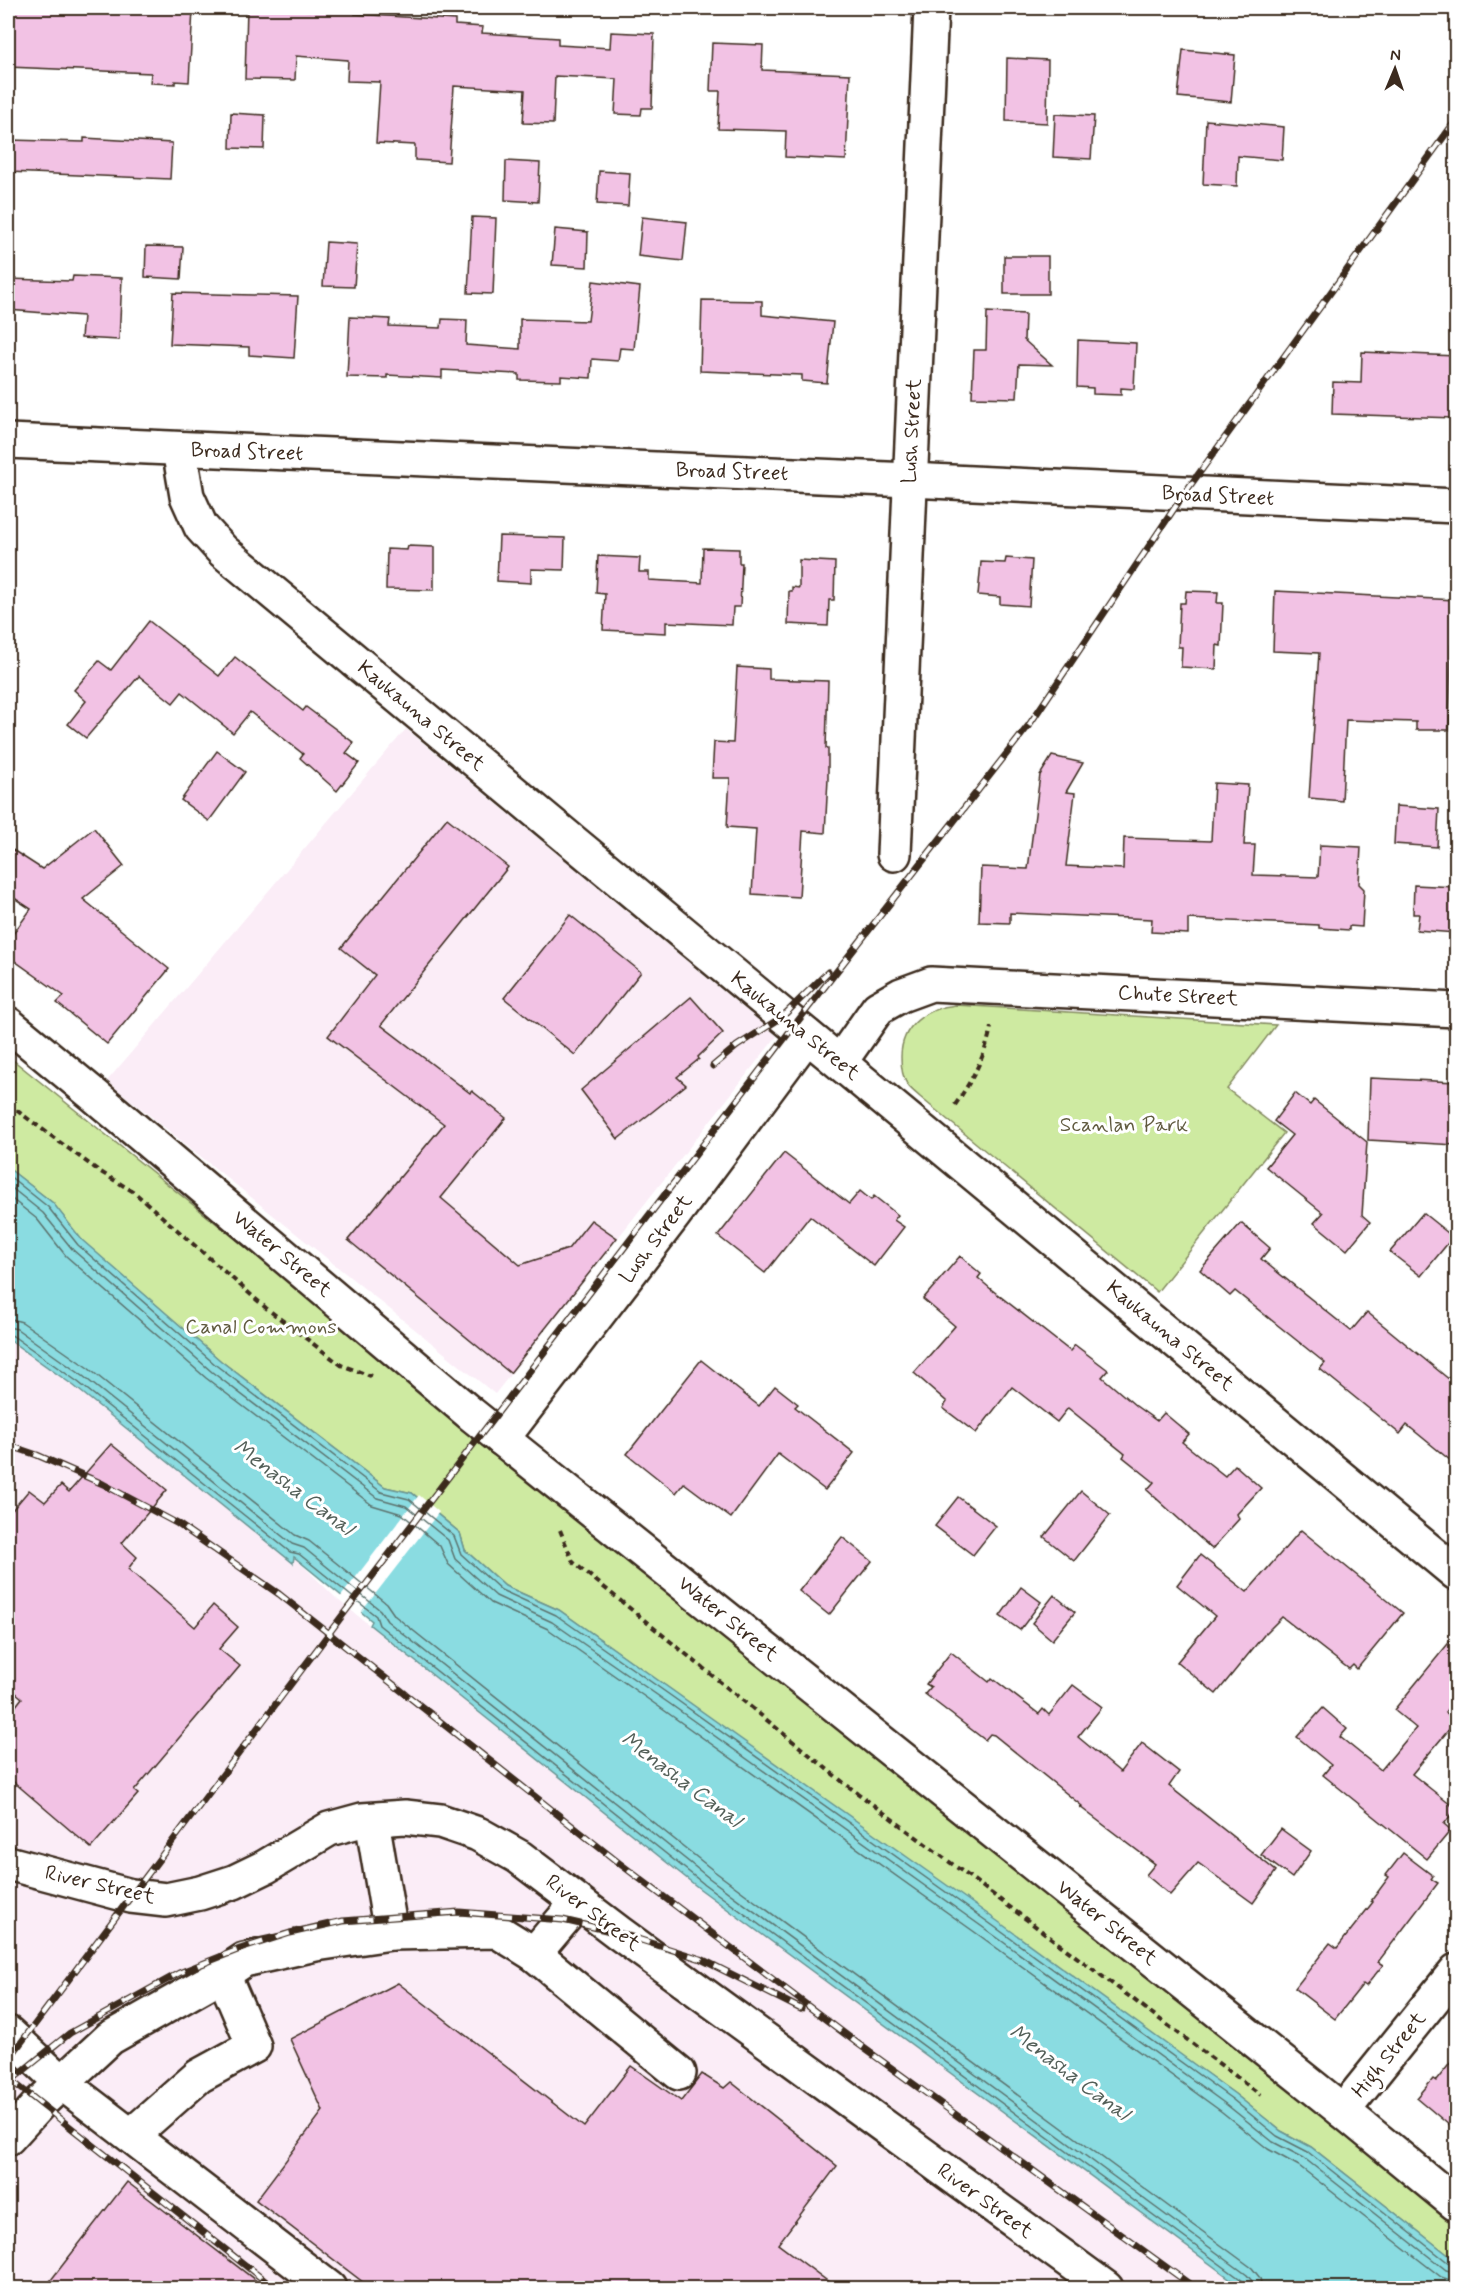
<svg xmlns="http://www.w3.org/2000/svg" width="1464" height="2296" viewBox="0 0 1464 2296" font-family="Mynerve,sans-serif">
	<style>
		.built { fill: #fbedf7 }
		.green { fill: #ceeaa1; stroke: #848a60; stroke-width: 1.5 }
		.water { fill: #8adce1; stroke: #6a9593; stroke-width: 1.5 }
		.pier { fill: #fff }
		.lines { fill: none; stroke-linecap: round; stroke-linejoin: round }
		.shore { stroke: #5b716c; stroke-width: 1.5 }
		.building { fill: #f2c2e4; stroke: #3b2a1e; stroke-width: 1.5 }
		.minor-casing { stroke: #3b2a1e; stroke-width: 38 }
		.path { stroke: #3b2a1e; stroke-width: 4; stroke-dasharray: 6 4.5; stroke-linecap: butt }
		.minor { stroke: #fff; stroke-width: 33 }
		.rail-casing { stroke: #3b2a1e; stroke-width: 7 }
		.rail { stroke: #fff; stroke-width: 4.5; stroke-dasharray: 14; stroke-linecap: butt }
		.labels { text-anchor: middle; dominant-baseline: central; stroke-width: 6; stroke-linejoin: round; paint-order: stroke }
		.street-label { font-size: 21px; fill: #3b2a1e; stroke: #fff }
		.park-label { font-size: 21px; fill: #605a3f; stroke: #fff }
		.water-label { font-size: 22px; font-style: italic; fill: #535f58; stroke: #fff }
	</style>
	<rect width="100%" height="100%" fill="#fff"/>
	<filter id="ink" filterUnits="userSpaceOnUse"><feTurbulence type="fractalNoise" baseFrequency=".0167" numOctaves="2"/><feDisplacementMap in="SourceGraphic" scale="12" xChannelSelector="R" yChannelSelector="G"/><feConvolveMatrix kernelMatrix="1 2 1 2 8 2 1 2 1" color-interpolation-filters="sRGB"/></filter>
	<g filter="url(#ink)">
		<g class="built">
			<path d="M406 729 777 1036 495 1394 107 1081Z"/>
			<path d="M8 1339 74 1386 183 1473 293 1556 338 1600 700 1889 1243 2288H8Z"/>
		</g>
		<g class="green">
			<path d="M956 1005 1276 1025 1227 1089 1284 1133 1157 1292 920 1097C916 1093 910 1089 907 1084 902 1076 901 1066 901 1057 901 1025 927 1008 956 1005Z"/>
			<path d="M8 1056 1359 2142 1456 2222V2261L1311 2147 1281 2131 1235 2094 559 1610 505 1586 465 1550 460 1533 412 1493 385 1487 221 1361 81 1240 53 1203 8 1168Z"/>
		</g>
		<path class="water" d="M8 1168 53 1203 82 1240 221 1361 385 1487 412 1493 460 1533 465 1550 505 1586 559 1610 996 1920 1235 2094 1281 2131 1311 2147 1456 2261V2288H1243L700 1889 370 1625 372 1621 294 1557 293 1563 74 1386 8 1339Z"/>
		<path class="pier" d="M419 1495 439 1512 359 1615 339 1599Z"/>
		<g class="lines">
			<g class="shore">
				<path d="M8 1175 48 1207 78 1245 217 1366 381 1492 409 1499 454 1536 461 1554 501 1590 556 1615 674 1698 992 1925 1232 2099 1277 2136 1308 2152 1450 2264 1456 2265"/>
				<path d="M8 1185 43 1213 73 1250 212 1372 377 1498 406 1506 448 1540 455 1559 496 1596 552 1622 670 1704 988 1931 1227 2105 1273 2142 1304 2158 1446 2270 1456 2273"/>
				<path d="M8 1196 37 1219 66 1256 206 1378 372 1505 402 1514 440 1546 448 1564 491 1603 548 1629 665 1711 983 1938 1222 2112 1268 2149 1299 2166 1441 2277 1456 2282"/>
				<path d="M8 1318 22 1322 88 1368 295 1535 309 1541 386 1603 395 1616 714 1871 1252 2268 1260 2278 1262 2288"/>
				<path d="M8 1327 17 1329 83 1376 292 1544 304 1548 380 1610 387 1621 709 1878 1247 2275 1252 2281 1253 2288"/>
				<path d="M8 1334 13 1336 78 1382 290 1552 299 1554 376 1616 379 1625 704 1884 1243 2281 1246 2288"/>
			</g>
		</g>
		<g class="building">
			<path d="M8 8 193 9 189 82 175 81V84L150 83 151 73 8 67Z"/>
			<path d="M247 8H297V10L356 12 355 14 455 20V25L483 27 482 33 558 38V45L610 48 611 32 654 34 652 108H642L641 115 615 114 617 79 555 76 553 124 523 123 525 90 454 86 449 162 415 160V145L376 143 380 82 347 81 348 60 296 56 295 80 245 79Z"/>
			<path d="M712 43 763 45 762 70 850 74 846 160 785 157 786 131 718 129 720 91H710Z"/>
			<path d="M1183 50 1235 55 1231 102 1178 97Z"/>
			<path d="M1007 58 1048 60 1047 123 1006 121Z"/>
			<path d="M231 113 265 115 264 149 230 148Z"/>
			<path d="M1055 114 1094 116 1091 159 1053 157Z"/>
			<path d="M1206 120 1284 127 1282 160 1238 156 1237 186 1203 184Z"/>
			<path d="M84 138 172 143 170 179 9 172 10 140 84 142Z"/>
			<path d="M506 161 540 163 538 202 505 200Z"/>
			<path d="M599 171 630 173 628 206 597 204Z"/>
			<path d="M472 217 496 218 493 294 468 293Z"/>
			<path d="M642 217 687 222 683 261 638 256Z"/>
			<path d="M555 229 588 232 587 267 552 265Z"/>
			<path d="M326 242 357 244 354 287 323 286Z"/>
			<path d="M146 246 183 247 181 279 145 277Z"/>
			<rect x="1004" y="256" width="44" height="38"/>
			<path d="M73 276 122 278 119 340 81 338 83 316 8 310V279L72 281Z"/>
			<path d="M593 281 640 287 634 349 620 348 618 361 592 359 591 378 561 376V381L519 380V374L442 370V378L387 375V378L347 377 350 317 390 319 389 326 441 328 442 319 467 320 466 345 520 349V319L588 321Z"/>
			<path d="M173 293 298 296 294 358 249 355V347L170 344Z"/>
			<path d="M702 300 762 301V315L833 322 827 383 802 381V375L700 371Z"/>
			<path d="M987 312 1025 314 1024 340 1052 365 1019 364 1017 398 972 397 974 350H986Z"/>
			<path d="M1078 340 1136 343 1134 389 1121 388V395L1093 394V388L1077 387Z"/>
			<path d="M1362 352 1456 356 1455 418 1332 414 1333 382 1361 383Z"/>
			<path d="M499 536 565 538 564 570 531 569V583L497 581Z"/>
			<path d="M408 546 434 547V590L386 589 387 549 407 550Z"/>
			<path d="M703 548 739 549V563H742L740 607H733L732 625 666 622V633L603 630 605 594 596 593 598 556 640 558 639 572H649V580L702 583Z"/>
			<path d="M1006 558 1032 560 1029 606 1000 604V597L978 595 981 562 1005 563Z"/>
			<path d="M799 560 835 562 834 600H829L828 626 788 624 789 591H792V587L799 588Z"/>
			<path d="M1186 591 1218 592 1217 603H1223L1221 646 1217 645 1216 669 1181 667 1182 647H1178L1180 603H1185Z"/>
			<path d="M1275 591 1456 600V645H1451L1449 730H1416V722L1346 720 1342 801 1309 798 1319 653 1273 651Z"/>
			<path d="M149 621 219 676 235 657 303 711 306 707 354 743 346 753 359 763 337 791 300 758 303 754 250 712 233 733 182 692 173 703 139 676 86 738 68 724 86 701 74 690 99 661 111 670Z"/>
			<path d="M737 667 769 669V679L828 681 826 748H828V779L825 833 803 831 799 897 752 894 756 829 727 827 730 778H712L714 742 733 743Z"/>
			<path d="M217 751 245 772 209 821 181 800Z"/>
			<path d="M1052 756 1083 763 1066 792 1075 793 1066 866 1123 869 1124 838 1211 841 1214 783 1248 785 1244 845H1255L1253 875 1318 877 1320 845 1361 847 1359 884 1364 889 1362 927 1349 926V930L1319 928V925L1188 919V934L1151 932 1152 919 1010 913V923L979 922 981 867 1028 869 1040 775Z"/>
			<path d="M1396 806 1439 809 1437 847 1394 844Z"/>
			<path d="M447 818 508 867 381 1025 470 1093 472 1091 506 1118 441 1198 520 1265 568 1249 591 1220 617 1238 510 1373 348 1240 444 1124 328 1036 375 975 341 948Z"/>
			<path d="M94 828 124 866 83 899 169 969 107 1044 57 1003 64 996 8 956V941L31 909 8 894V847L42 869Z"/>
			<path d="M1414 885 1456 887V933L1417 930 1419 914H1413Z"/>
			<path d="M570 915 641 972 575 1055 504 998Z"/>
			<path d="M691 997 723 1033 698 1057 699 1059 677 1077 686 1085 618 1139 581 1090Z"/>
			<path d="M1370 1078 1456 1082V1145L1368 1140Z"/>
			<path d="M1295 1093 1310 1105 1314 1100 1367 1142 1362 1215 1370 1222 1347 1250 1314 1223 1323 1213 1266 1167 1292 1135 1274 1121Z"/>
			<path d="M784 1153 849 1204 860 1191 871 1200 874 1196 898 1215 894 1220 904 1227 874 1266 810 1216 765 1273 718 1236Z"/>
			<path d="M1423 1213 1453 1237 1421 1276 1390 1252Z"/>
			<path d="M1241 1223 1270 1248 1261 1259 1351 1331 1367 1312 1456 1385V1465L1407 1425 1400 1434 1320 1369 1325 1363 1235 1291 1230 1296 1200 1270Z"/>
			<path d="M960 1256 981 1274 978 1278 992 1290 1070 1351 1075 1345 1108 1370 1102 1377 1136 1406 1157 1421 1164 1413 1189 1434 1182 1442 1225 1476 1235 1465 1261 1488 1237 1514 1239 1519 1212 1549 1147 1490 1154 1482 1123 1457 1125 1454 1068 1408 1057 1422 1012 1387 976 1433 943 1408 947 1402 914 1373 955 1326 923 1299Z"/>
			<path d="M701 1360 759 1406 775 1386 798 1404 795 1407 854 1453 825 1490 778 1454 731 1518 684 1483 676 1493 627 1454Z"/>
			<path d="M111 1444 167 1490 122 1543 137 1557 128 1569 195 1627 213 1605 238 1627 219 1649 240 1666 134 1791 138 1794 91 1848 8 1777V1716L22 1698 8 1686V1515L29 1490 45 1502 61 1485 69 1492Z"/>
			<path d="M1081 1491 1110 1515 1074 1561 1044 1537Z"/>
			<path d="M958 1497 996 1526 973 1555 935 1526Z"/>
			<path d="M1301 1530 1403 1613 1357 1669 1353 1665 1349 1669 1282 1617 1264 1635 1216 1694 1177 1662 1215 1616 1177 1585 1200 1555 1247 1592Z"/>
			<path d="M842 1537 872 1561 829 1615 799 1591Z"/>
			<path d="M1021 1587 1041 1602 1020 1630 1000 1616Z"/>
			<path d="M1054 1595 1075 1612 1052 1640 1032 1623Z"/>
			<path d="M1456 1634V1697L1445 1712 1456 1721 1412 1774 1456 1809 1444 1824 1451 1830 1427 1859 1323 1775 1331 1765 1297 1737 1323 1708 1347 1729 1340 1737 1381 1770 1416 1728 1394 1710Z"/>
			<path d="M951 1652 989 1682 992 1678 1039 1714 1043 1709 1049 1715 1073 1685 1102 1707 1078 1737 1120 1772 1142 1743 1179 1772 1169 1786 1276 1871 1253 1903 1198 1863 1170 1895 1146 1875 1155 1864 1080 1807 1082 1806 994 1735 990 1734 985 1740 925 1694 931 1687 926 1684Z"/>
			<path d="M1281 1829 1311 1851 1292 1878 1261 1855Z"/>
			<path d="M1403 1853 1433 1876 1431 1879 1438 1883 1378 1962 1383 1965 1366 1986 1363 1984 1335 2019 1295 1988 1330 1943 1337 1948 1373 1902 1371 1901 1389 1877 1386 1875Z"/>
			<path d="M398 1983 584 2127 631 2066 681 2101 702 2074 724 2088 731 2082 837 2166 778 2244 838 2289H372L256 2200 323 2111 290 2039Z"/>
			<path d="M1456 2056V2131L1417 2098 1433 2079 1436 2081Z"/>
			<path d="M127 2182 267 2289H44Z"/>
		</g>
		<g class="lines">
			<g class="minor-casing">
				<g id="minor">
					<path d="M8 441 910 480 1456 506"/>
					<path d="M179 449 187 496 201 527 223 551C633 893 1046 1232 1456 1573"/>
					<path d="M894 854 931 8"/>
					<path d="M8 1024 94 1095 471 1414 1343 2111 1456 2204"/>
					<path d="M840 1062 878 1008 901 995 931 984 1456 1010"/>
					<path d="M502 1439 674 1215 807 1036"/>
					<path d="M372 1820 391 1933"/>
					<path d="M8 1863 131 1896 166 1900 200 1893 234 1882 265 1867 329 1829 362 1820 405 1817 440 1821 478 1834 519 1857 619 1933 1106 2288"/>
					<path d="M534 1954 578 1902"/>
					<path d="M8 2033 62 2083 329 2288"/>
					<path d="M1343 2111 1456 1971"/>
					<path d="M132 2135 199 2076 254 2046 223 1974"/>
					<path d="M8 2138 40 2103 110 2038 223 1974 244 1960 316 1944 391 1933 497 1931 534 1954 679 2073"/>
				</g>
			</g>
			<g class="path">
				<path d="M8 1104 99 1171 134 1192 266 1308 341 1365 371 1376"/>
				<path d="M955 1105C971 1082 986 1055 991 1027"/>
				<path d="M560 1530 573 1562 844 1783 1261 2095"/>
			</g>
			<use href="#minor" class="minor"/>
			<g class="rail-casing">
				<g id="rail">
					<path d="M713 1066 737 1046 782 1017 828 972"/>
					<path d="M8 1445 37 1455 103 1484 178 1524 279 1594 619 1863 857 2043 1195 2288"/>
					<path d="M8 2060 348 1608 794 1026 1029 725 1184 494 1456 120"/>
					<path d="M8 2078 274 2288"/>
					<path d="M8 2083 70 2033 179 1973 240 1949 290 1933 343 1921 459 1912 563 1920 619 1933 701 1959 801 2009"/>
				</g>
			</g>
			<use href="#rail" class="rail"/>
		</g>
	</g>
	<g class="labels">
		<g class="street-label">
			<text transform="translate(912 431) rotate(-87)">Lush Street</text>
			<text transform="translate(247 452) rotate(2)">Broad Street</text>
			<text transform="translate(732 472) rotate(2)">Broad Street</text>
			<text transform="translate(1218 496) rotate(3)">Broad Street</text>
			<text transform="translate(421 716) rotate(40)">Kaukauna Street</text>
			<text transform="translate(1178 996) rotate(3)">Chute Street</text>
			<text transform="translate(795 1026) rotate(39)">Kaukauna Street</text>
			<text transform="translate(656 1239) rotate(-53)">Lush Street</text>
			<text transform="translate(282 1254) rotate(40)">Water Street</text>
			<text transform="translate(1170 1336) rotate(40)">Kaukauna Street</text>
			<text transform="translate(728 1619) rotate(39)">Water Street</text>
			<text transform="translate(100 1885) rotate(13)">River Street</text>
			<text transform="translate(593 1913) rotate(37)">River Street</text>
			<text transform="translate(1107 1923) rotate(39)">Water Street</text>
			<text transform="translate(1389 2055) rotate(-51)">High Street</text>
			<text transform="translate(985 2201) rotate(36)">River Street</text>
		</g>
		<g class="park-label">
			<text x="1124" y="1125">Scanlan Park</text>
			<text x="261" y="1327">Canal Commons</text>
		</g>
		<g class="water-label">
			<text transform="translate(293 1488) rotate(37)">Menasha Canal</text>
			<text transform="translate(681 1780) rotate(37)">Menasha Canal</text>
			<text transform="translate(1069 2073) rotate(37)">Menasha Canal</text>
		</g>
	</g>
	<rect width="1464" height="2296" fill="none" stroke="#fff" stroke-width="30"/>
	<rect x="15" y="15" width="1434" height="2266" fill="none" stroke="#3b2a1e" stroke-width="2" filter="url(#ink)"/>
	<g transform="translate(1395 69) rotate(2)" stroke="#ffffff" stroke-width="4.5" paint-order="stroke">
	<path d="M0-4.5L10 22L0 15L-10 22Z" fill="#3b2a1e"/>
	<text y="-9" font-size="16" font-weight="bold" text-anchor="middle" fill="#3b2a1e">N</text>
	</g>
</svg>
